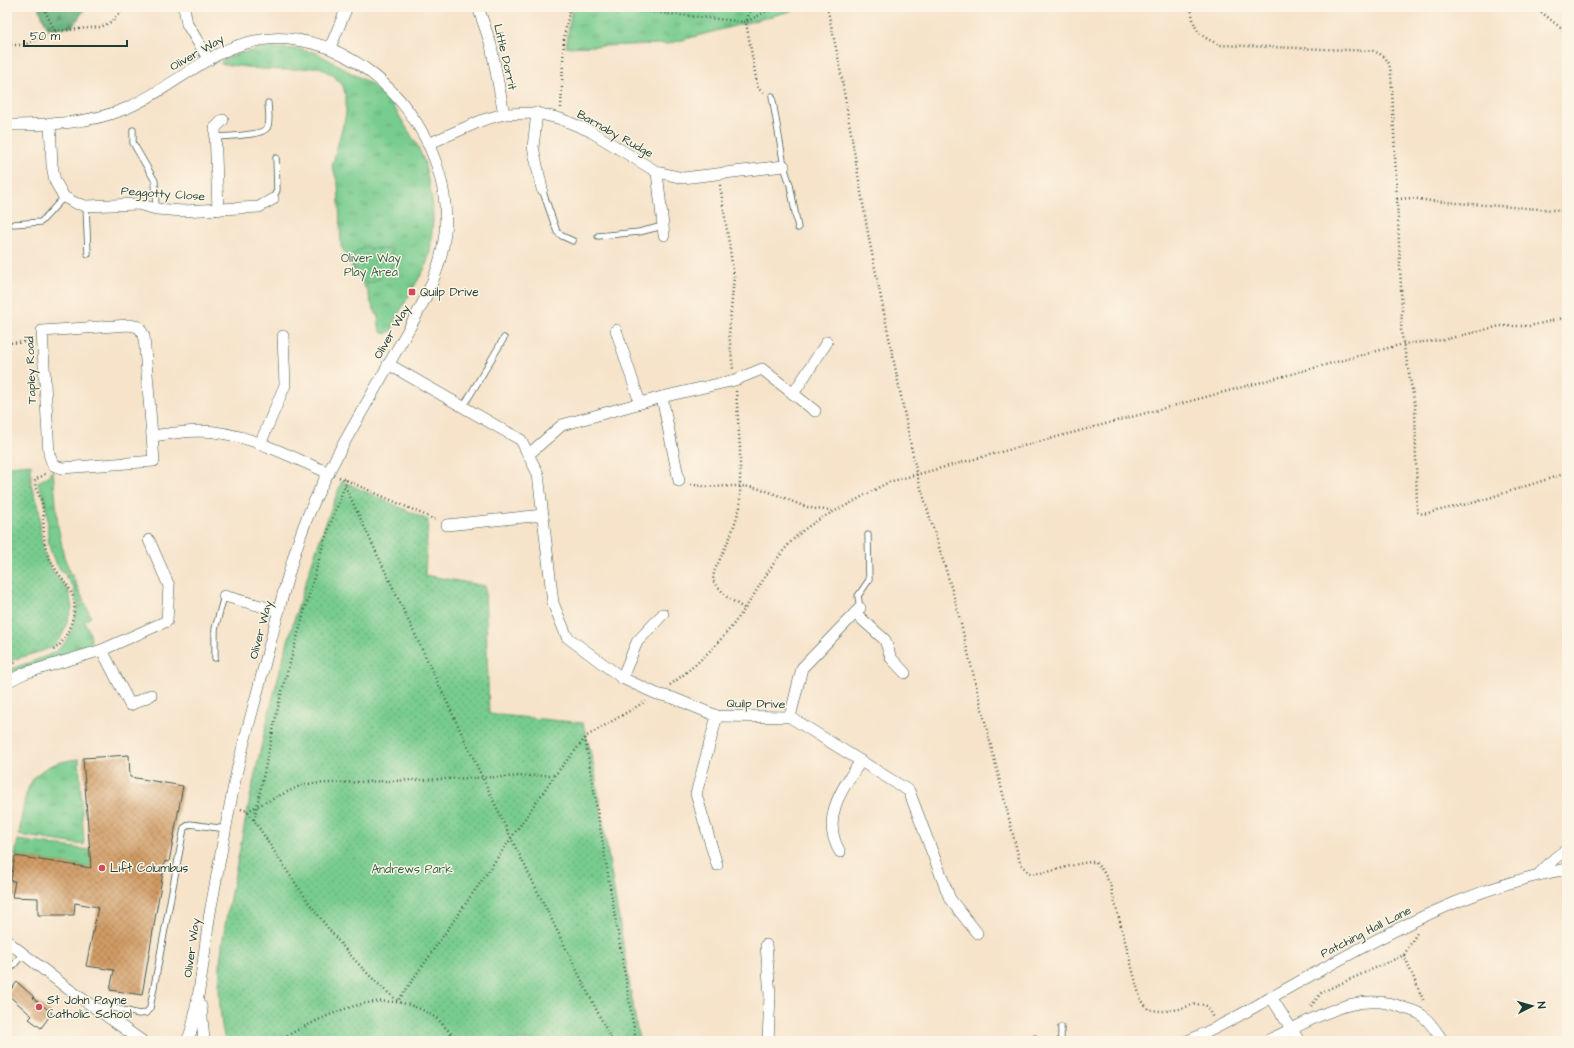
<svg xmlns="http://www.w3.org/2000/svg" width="1574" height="1048" viewBox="0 0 1574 1048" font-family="'Architects Daughter',sans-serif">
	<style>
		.grass { fill: url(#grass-tufts); stroke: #4c8462 }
		.forest { fill: url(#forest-firs); stroke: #407657 }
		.park { fill: url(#park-dots); stroke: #4c8462 }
		.building { fill: url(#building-cross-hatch) }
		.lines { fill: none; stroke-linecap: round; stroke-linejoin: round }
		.service-casing { stroke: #3f564a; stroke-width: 7 }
		.minor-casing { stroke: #3f564a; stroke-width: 12 }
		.path { stroke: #3f564a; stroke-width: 2.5; stroke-dasharray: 1 3; stroke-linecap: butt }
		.service { stroke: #fff; stroke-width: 5.5 }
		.minor { stroke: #fff; stroke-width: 11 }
		.poi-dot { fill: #d1495b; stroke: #fcf5e5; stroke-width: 1.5 }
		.labels { text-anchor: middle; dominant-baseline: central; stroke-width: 3; stroke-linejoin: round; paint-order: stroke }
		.street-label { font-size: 12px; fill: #1f3d34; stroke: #fcf5e5 }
		.park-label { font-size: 12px; fill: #35614b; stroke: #fcf5e5 }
		.poi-label { font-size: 12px; fill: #1f3d34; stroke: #fcf5e5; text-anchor: start }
	</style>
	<defs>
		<pattern id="grass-tufts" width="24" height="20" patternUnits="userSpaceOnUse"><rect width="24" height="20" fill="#78cc8f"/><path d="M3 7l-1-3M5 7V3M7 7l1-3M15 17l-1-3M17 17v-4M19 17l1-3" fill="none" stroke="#62a776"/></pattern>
		<pattern id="forest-firs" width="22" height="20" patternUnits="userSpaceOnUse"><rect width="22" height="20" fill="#62b07a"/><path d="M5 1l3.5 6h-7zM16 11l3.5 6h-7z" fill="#509065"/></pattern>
		<pattern id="park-dots" width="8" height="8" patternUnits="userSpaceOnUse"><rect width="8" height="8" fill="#78cc8f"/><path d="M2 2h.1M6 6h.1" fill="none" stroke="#62a776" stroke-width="1.8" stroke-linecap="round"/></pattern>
		<pattern id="building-cross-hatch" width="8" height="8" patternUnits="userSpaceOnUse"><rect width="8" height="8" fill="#d29c65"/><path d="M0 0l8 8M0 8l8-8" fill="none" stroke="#aa8054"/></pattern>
	</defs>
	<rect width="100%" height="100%" fill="#fcf5e5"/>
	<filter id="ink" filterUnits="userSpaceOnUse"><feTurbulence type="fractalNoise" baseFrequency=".025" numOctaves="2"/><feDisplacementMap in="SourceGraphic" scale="8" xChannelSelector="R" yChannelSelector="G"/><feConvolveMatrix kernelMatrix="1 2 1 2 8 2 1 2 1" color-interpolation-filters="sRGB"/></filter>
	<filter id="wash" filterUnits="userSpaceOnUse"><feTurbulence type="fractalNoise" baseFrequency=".012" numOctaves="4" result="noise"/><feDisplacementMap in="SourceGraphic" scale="16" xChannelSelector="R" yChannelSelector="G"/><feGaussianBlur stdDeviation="0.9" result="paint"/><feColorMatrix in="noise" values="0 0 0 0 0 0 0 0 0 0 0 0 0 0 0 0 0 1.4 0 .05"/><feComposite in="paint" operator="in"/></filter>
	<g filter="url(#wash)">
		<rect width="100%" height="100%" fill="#f6e3ca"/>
		<g class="grass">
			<path d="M572 7H806L667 44 566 47Z"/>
			<path d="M264 48 297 49 317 53 371 84 392 104 417 145 424 161 432 198 433 220 430 253 425 268 396 318 392 330 386 334 381 332 379 326 378 317 371 303 368 292 348 261 341 246 338 183 332 166 346 114V97L343 86 334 76 319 67 286 70 262 69 221 64V62L234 55Z"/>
			<path d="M53 470 58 526 64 557 70 571 64 574C39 545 53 528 44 498 43 493 40 489 38 484V482L47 477Z"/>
			<path d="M71 573 84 601 77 604 74 588 65 576Z"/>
			<path d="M85 603 91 617 84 621C89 631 95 640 87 650L24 669 7 676V671C49 653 69 659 77 606Z"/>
			<path d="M79 759 84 845 19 835C26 789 25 765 79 759Z"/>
			<path d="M18 840 90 850 91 868 15 856Z"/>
		</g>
		<path class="forest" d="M38 7H85V9L72 27 48 29Z"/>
		<g class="park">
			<path d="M362 248 391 249C392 253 394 258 393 262 390 270 376 284 367 283 361 282 351 262 349 257Z"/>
			<path d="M31 464V484L39 507 41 538 45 556 50 567 69 592 72 608 64 631 60 639 51 648 7 662V466Z"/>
			<path d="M342 481 428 520 425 575 485 586 489 714 583 723 593 762 639 1041H225C210 978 227 915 239 853 263 727 294 600 342 481Z"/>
		</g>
		<g id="blocks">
			<g class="building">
				<path d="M129 755 130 777 183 786 169 862 165 861 142 995 110 990 114 970 86 966 98 907 75 903 74 915H38V898L12 897 15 881H11L15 856 91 868 83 758Z"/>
				<path d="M17 982 34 997 33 998 52 1013 41 1028 29 1019 32 1016 7 994Z"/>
			</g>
		</g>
	</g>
	<g filter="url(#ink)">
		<use href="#blocks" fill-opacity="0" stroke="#3f564a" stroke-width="1"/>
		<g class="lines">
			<g class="service-casing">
				<g id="service">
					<path d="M1562 7 1567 11"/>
					<path d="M772 96 784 166 790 185 798 228"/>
					<path d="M133 130V143L155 181 156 209"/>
					<path d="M215 137C225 136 262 136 267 128 271 122 268 110 268 103"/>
					<path d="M542 189 557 232 562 236 573 241"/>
					<path d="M273 199 277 190 276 158"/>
					<path d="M86 206 88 254"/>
					<path d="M14 224 41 222 64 197"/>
					<path d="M598 236 639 232 663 226"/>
					<path d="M463 407 504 338"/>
					<path d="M860 608 858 596 869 580 868 535"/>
					<path d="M215 658V629L224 596"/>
					<path d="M7 973 24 953"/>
					<path d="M96 1007H110L139 1014 146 1013 150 1008 184 828 190 824 226 829"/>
					<path d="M1061 1027V1041"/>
					<path d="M1035 1038V1041"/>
				</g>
			</g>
			<g class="minor-casing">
				<g id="minor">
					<path d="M184 7 187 24 209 60"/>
					<path d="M478 7 491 45 504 114"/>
					<path d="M330 48 347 7"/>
					<path d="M537 113 533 147 542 189"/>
					<path d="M50 123 52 165 55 181 64 197 75 203 86 206 138 204 156 209 183 211 259 207 273 199"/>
					<path d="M7 125C47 125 90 124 127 108 184 83 222 33 289 39 304 41 318 43 331 49 401 79 452 156 445 233 440 282 412 322 389 364 360 416 327 468 305 523 290 562 280 607 269 647 259 687 248 726 238 766 228 812 220 860 211 907 205 940 203 974 196 1007 194 1019 193 1030 187 1041"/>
					<path d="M428 144 483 120 504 114 537 113 561 119 590 131 657 172 683 178 784 166"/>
					<path d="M657 172 664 235"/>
					<path d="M218 210 215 128 223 120"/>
					<path d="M616 330 640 403"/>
					<path d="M388 364 521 440 538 474 553 603 567 637 622 678 657 694 673 698 717 716 790 717 909 791 950 899 977 933"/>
					<path d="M793 394 827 342"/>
					<path d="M662 397 679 481"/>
					<path d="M152 436 144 336 139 327 129 325 42 331 49 454 53 465 62 468 154 461 152 436C168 434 185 431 201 431 246 432 288 456 329 473"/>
					<path d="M260 444 285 385 283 336"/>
					<path d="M528 455 562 425 662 397 735 380 762 369 815 411"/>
					<path d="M447 525 543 515"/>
					<path d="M224 596 279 611"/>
					<path d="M855 613 885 640 891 658 905 673"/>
					<path d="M102 650 130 705 151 695"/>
					<path d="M622 678 637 642 663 614"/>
					<path d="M7 682 25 673 102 650 167 621 169 586 149 540"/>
					<path d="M790 717 802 668 860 608"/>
					<path d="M840 852C820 819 842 788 861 761"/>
					<path d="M717 865 696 794 717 716"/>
					<path d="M1540 873 1555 858 1567 849"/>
					<path d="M7 941 67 988 142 1041"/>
					<path d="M766 945 770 995 768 1041"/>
					<path d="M1271 997 1299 1041"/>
					<path d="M201 1006 204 1041"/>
					<path d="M1187 1041C1220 1028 1250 1009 1281 992 1371 942 1464 887 1567 869"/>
					<path d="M1266 1041C1310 1023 1355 987 1404 1008 1410 1010 1419 1012 1424 1017 1431 1023 1437 1033 1443 1041"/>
				</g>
			</g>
			<g class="path">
				<path d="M605 7 746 22 752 7"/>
				<path d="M827 7 838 57 869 239 917 475 955 600 1020 863 1029 873C1052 875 1072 862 1095 862L1103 871 1110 884 1140 998 1148 1009C1156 1011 1165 1012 1173 1010 1187 1009 1192 1001 1207 1006L1213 1018"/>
				<path d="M1191 7C1194 31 1198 36 1221 45L1373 51C1393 58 1390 69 1392 88L1402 310 1401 331 1415 405 1417 512 1423 514 1476 502 1567 473"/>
				<path d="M1535 7 1567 33"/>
				<path d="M55 31 101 27 113 21 124 7"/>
				<path d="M7 45H24L55 31 43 7"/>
				<path d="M764 92 758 89 746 22 765 12 783 7"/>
				<path d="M561 108 564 38 570 7"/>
				<path d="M720 185 734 276 729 334 733 369"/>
				<path d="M1397 199 1412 198 1431 201 1567 211"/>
				<path d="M7 343 30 342"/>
				<path d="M736 391 740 448V507L731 535 714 572 713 581 727 597 745 609"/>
				<path d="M45 474 35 480C34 489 40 495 42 503 45 519 42 536 47 552 57 583 85 587 70 626 66 636 62 645 52 651"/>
				<path d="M339 477 436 520"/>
				<path d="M691 484C712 490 734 483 755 488 783 493 805 514 835 509"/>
				<path d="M345 486 511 838 612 1041"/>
				<path d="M7 666 17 662"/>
				<path d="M670 685C700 663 725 638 746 607 760 586 772 563 789 544 807 524 825 516 849 504 862 497 875 489 889 482L1403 344 1443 340 1500 326H1530L1567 317"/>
				<path d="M585 738 636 1041"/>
				<path d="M241 809 247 811 254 820C294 882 340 955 398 1001L555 775 587 736 646 701"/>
				<path d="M247 811 304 784 555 775"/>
				<path d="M254 820 280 698 324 542 347 480"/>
				<path d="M1404 955 1424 1002"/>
				<path d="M1311 1006 1322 992 1404 955 1417 933"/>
				<path d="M276 1041C326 1017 379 981 433 1016 443 1022 449 1034 459 1041"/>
				<path d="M579 1041 602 1038 606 1041"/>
			</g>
			<use href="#service" class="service"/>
			<use href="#minor" class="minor"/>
		</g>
	</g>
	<g class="poi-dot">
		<rect x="408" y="288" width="8" height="8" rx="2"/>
		<circle cx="102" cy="868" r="4"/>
		<circle cx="39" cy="1007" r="4"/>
	</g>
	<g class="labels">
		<g class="street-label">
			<text transform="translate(197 53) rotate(-30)">Oliver Way</text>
			<text transform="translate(505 57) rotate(77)">Little Dorrit</text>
			<text transform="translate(615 134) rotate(29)">Barnaby Rudge</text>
			<text transform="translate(163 194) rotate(4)">Peggotty Close</text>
			<text transform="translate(392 332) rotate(-60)">Oliver Way</text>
			<text transform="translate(31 370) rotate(-92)">Tapley Road</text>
			<text transform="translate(261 630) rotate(-75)">Oliver Way</text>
			<text transform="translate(756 704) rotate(1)">Quilp Drive</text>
			<text transform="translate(1366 932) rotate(-27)">Patching Hall Lane</text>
			<text transform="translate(192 948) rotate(-82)">Oliver Way</text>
		</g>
		<g class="park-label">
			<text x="371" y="258">Oliver Way<tspan x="371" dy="14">Play Area</tspan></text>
			<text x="412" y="869">Andrews Park</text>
		</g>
		<g class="poi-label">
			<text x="420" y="292">Quilp Drive</text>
			<text x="110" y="868">Lift Columbus</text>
			<text x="47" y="1000">St John Payne<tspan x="47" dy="14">Catholic School</tspan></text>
		</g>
	</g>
	<rect width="1574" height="1048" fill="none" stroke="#fcf5e5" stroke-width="24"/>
	<g transform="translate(1532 1006) rotate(84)" stroke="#fcf5e5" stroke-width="3" paint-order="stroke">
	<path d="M0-3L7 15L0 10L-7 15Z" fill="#1f3d34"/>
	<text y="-6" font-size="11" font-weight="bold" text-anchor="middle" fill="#1f3d34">N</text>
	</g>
	<path d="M24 40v6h103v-6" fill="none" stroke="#1f3d34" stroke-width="2"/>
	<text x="30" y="40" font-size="12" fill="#1f3d34" stroke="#fcf5e5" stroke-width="3" paint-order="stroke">50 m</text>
</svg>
